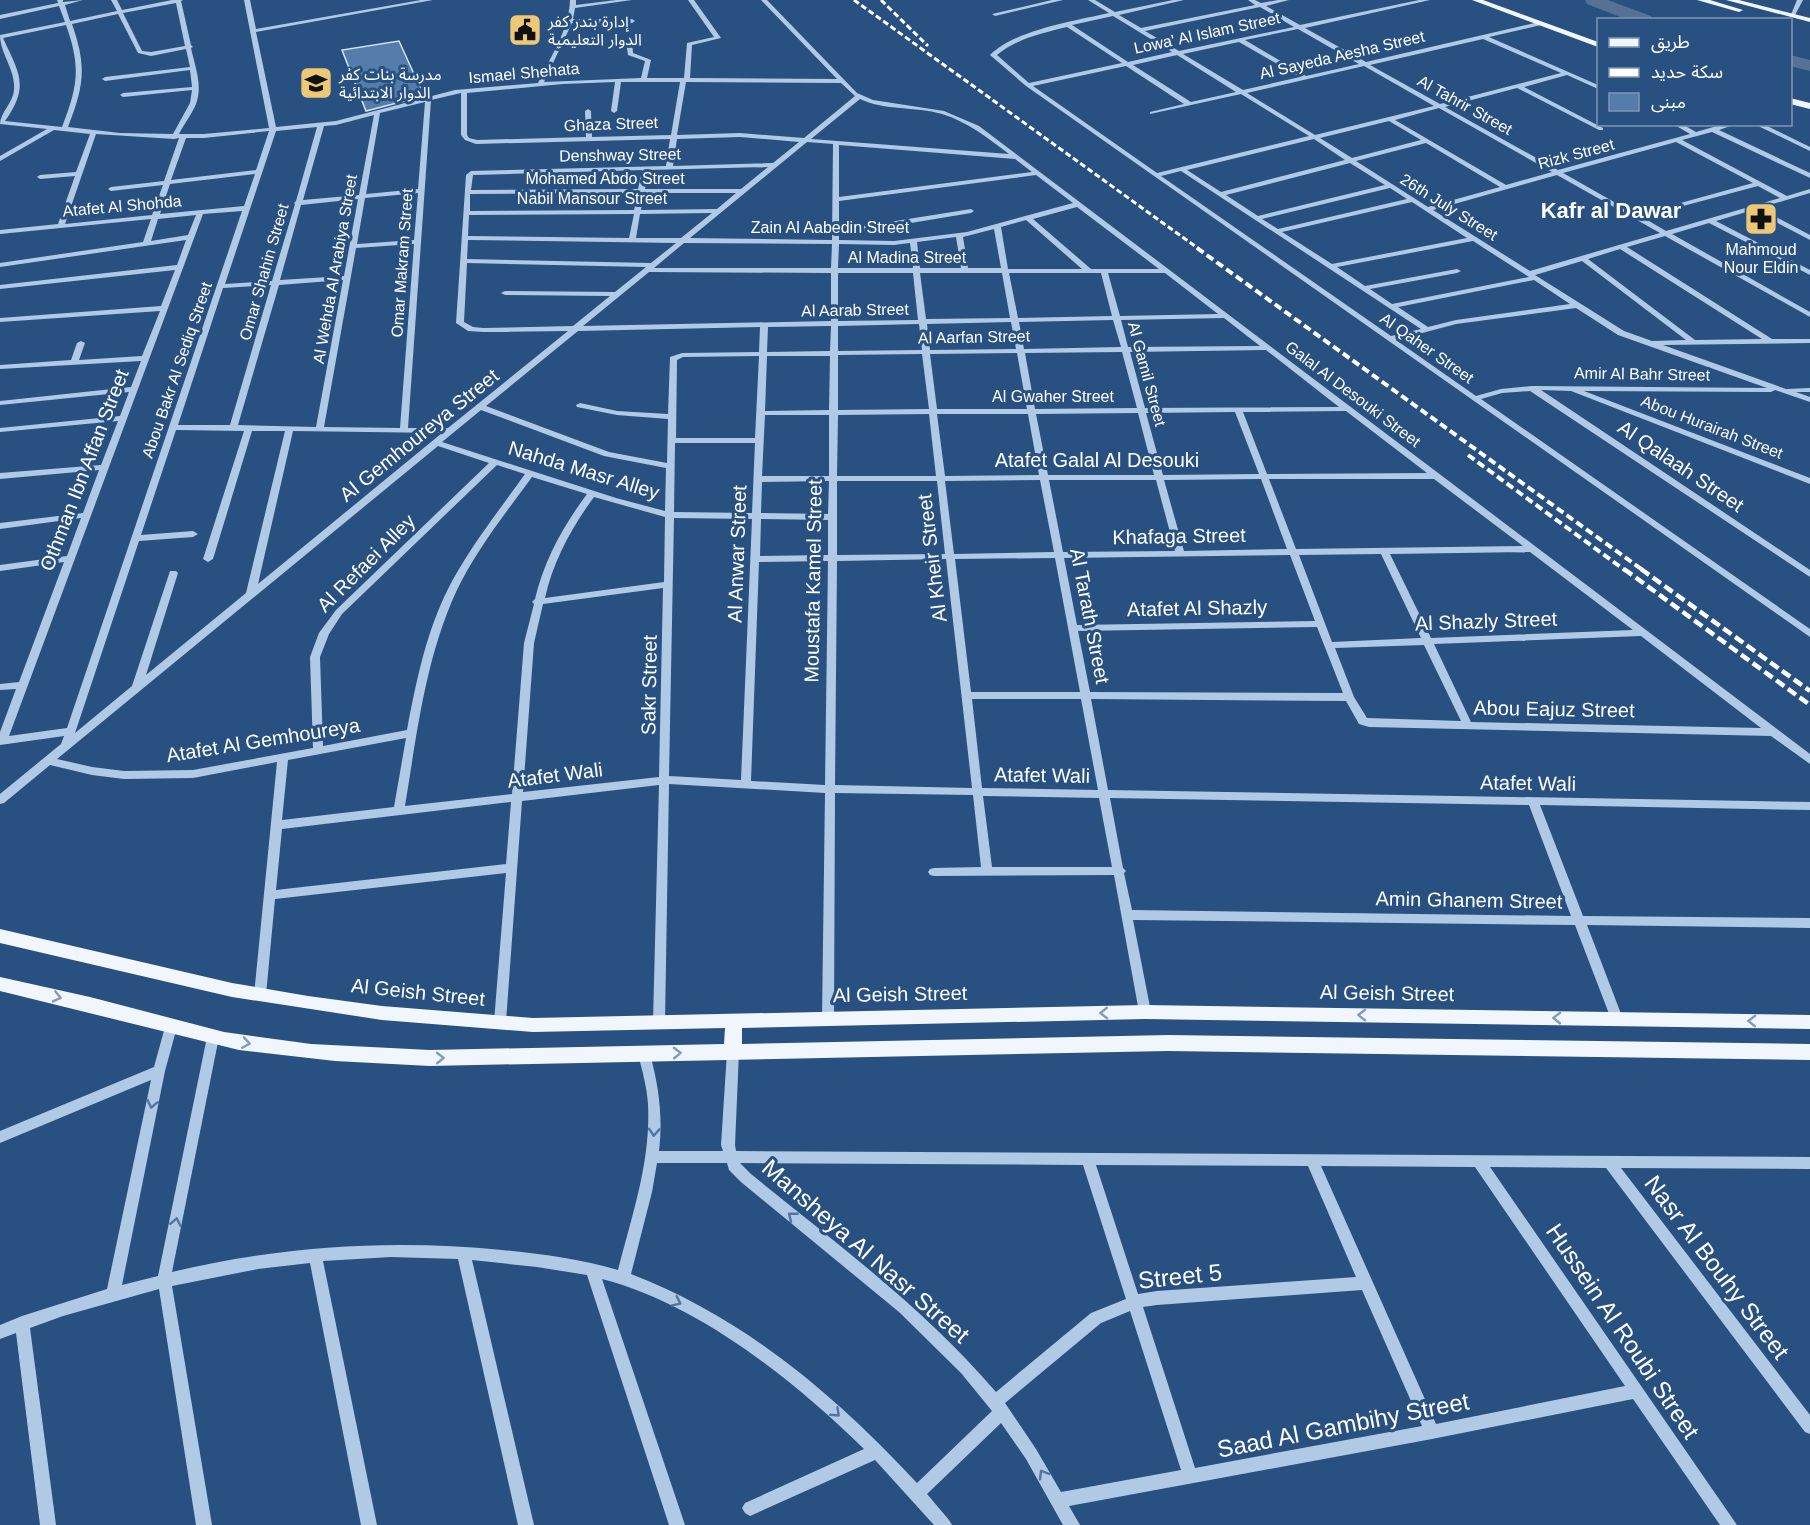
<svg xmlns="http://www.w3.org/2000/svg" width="1810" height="1525" viewBox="0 0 1810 1525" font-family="Helvetica,'Noto Sans Arabic',sans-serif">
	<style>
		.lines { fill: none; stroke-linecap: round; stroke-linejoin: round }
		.canal { fill: #557294; fill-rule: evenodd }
		.building { fill: #557dab; stroke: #d3e3f5; stroke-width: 1.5 }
		.minor { fill: #b0cae6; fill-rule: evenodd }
		.major { fill: #f1f6fd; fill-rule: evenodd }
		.rail-far2 { stroke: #fff; stroke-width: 3; stroke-dasharray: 6 3; stroke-linecap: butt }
		.rail-far1 { stroke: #fff; stroke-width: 4; stroke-dasharray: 8 4; stroke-linecap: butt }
		.rail { stroke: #fff; stroke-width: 4.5; stroke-dasharray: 10 4.5; stroke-linecap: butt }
		.oneway { stroke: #829bb9 }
		.oneway2 { stroke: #51759f }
		.labels { text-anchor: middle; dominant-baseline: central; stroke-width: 6; stroke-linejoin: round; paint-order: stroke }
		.far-poi-label { font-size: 16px; fill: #fff; stroke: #285181; text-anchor: start }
		.far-street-label { font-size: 16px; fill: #fff; stroke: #285181 }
		.street-label { font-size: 20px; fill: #fff; stroke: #285181 }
		.far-district-label { font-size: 22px; font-weight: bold; fill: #fff; stroke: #285181 }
		.near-street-label { font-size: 24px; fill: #fff; stroke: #285181 }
	</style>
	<rect width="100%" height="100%" fill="#285181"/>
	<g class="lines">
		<g class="canal">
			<path d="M1585 0H1608L1651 16 1653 20H1628L1587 4Z"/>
			<path d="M1790 55 1810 60V71L1790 66Z"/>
		</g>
	</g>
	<path class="building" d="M399 41 424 96 366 111 342 50Z"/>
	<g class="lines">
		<g class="minor">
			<path d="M57 0H63V2L83 0 65 5 70 21 117 11 111 0H117L122 10 172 0H183L181 1 191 45 193 47 191 48C195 67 203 85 196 104 192 114 184 124 179 134H204L269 128 244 0H250L256 29 421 0H433L256 32 276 127 336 121 455 90 538 83C551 56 569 30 570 0H576V5L616 0H632L575 8 573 19H632L635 21 632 23H572L544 82 641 78 645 61 628 55 626 42 629 40 632 42 633 53 651 60 647 78H684L687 43 714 37 688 0H694L721 38 692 45 690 78 837 79 761 0H767L857 93 873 100 944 111 979 126 1810 754V764L1771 736 1369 727 1359 724 1346 701 1091 699 1108 790 1810 802V810L1540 805 1583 916 1810 918V928L1587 925 1623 1019 1621 1023 1617 1024 1613 1023 1611 1019 1575 925 1133 920 1151 1012 1149 1016 1145 1017 1141 1016 1139 1012 1114 875 934 876 930 875 928 872 930 869 934 868 981 867 973 795 835 793 834 1018 832 1022 828 1023 824 1022 822 1018 825 793 669 784 665 1022 663 1026 659 1027 655 1026 653 1022 659 785 522 801 506 1022 504 1026 500 1027 496 1026 494 1022 506 873 275 899 266 995 264 999 260 1000 256 999 254 995 277 762 193 778 124 779 92 775 50 765 4 803 0 804V794L61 744 64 736 0 745V732L16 689 0 690V684L19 682 64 562 0 571V565L67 556 81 518 0 529V523L83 513 99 470 0 479V473L101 465 118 421 0 432V428L120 416 129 392 0 405V401L131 387 141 361 0 369V365L71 360 77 343 81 341 85 343 79 360 142 356 160 311 0 322V318L161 306 175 270 0 289V285L177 265 186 240 0 267V263L143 242 151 219 0 234V230L58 224 75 176 40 179 37 177 40 175 76 172 90 134 54 130 0 161V156L47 129 0 124C0 113 13 103 14 90 16 70 0 54 0 35L65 22 59 6 0 19V15L58 3ZM176 3 185 46 151 52 142 51 123 13ZM118 14 138 53 151 56 186 49 190 67 105 77 102 79 105 81 190 70 192 87 123 93 120 95 123 97 192 90 190 103 173 134 120 133 68 127C84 86 87 67 72 24ZM66 25C81 67 78 86 62 127L5 121C30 86 19 73 3 38ZM615 82 611 111 614 113 617 111 621 82H680L671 135 592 137 591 111 588 109 585 111 586 137 477 140 469 138 467 135V93L563 84ZM686 82 841 83 855 96 804 138 740 133 677 135ZM461 93V135L465 140 476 144 670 139 666 166 471 171 466 175 456 323 468 331 483 332 568 331 448 428H408L431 100ZM860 99C885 111 915 106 942 114 968 122 988 138 1009 154L811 139ZM425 102 418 189 366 194 380 113ZM374 115 359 195 303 200 324 126 336 125ZM317 127 296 201 294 203 295 204 272 281 225 284 276 131ZM269 131 256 170 171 180 186 138H204ZM96 134 174 139 179 138 164 181 111 187 108 189 111 191 163 185 152 215 65 224ZM740 137 799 142 773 163 673 166 677 139ZM807 142 833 144 832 240 690 238ZM839 145 1015 159 1032 172 839 197ZM768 167 741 189H645L649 170ZM642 170 638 189 471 190 473 175ZM255 174 244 206 160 214 170 184ZM1036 175 1073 203 967 232 894 241 839 240V235L971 213 974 211 971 209 839 230V201ZM418 193 414 240 357 244 365 198ZM638 193 634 210 470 211V194ZM644 193H736L717 209 641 210ZM358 199 344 276 280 280 301 205ZM1077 207 1159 269H1091L1033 219ZM242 211 67 728 9 736 203 214ZM712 213 681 238H636L640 214ZM634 214 629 238 468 236 469 215ZM196 215 188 235 151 241 158 219ZM1026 220 1082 269H1008L1001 227ZM994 229 1001 268H968L963 237ZM956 237 961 268H920L917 242ZM468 240 676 243 651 263 467 259ZM684 243 832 244 831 268H654ZM910 243 913 268H838L839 244 894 245ZM414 244 400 428 324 427 356 248ZM467 263 646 267 615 292 505 291 501 293 505 295 610 296 573 326 483 328 473 327 464 322ZM649 272 831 273V321L583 326ZM838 273H913L918 320 838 321ZM920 273H1002L1010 318 926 319ZM1009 273H1101L1112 316 1018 318ZM1108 273H1165L1218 314 1120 316ZM343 280 316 427 238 425 279 285ZM271 285 230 425H178L223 288ZM1224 318 1260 346 1128 347 1121 320ZM1113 320 1121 347 1024 349 1019 322ZM1011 322 1016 349 930 350 927 324ZM919 324 922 350 838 351V326ZM831 326 830 351 767 352 768 327ZM760 327 759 352 682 353 670 357 668 414 617 411 580 403 576 405 577 407 617 415 668 419 667 463 609 452 486 406 578 331ZM1266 350 1339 407 1145 408 1130 352ZM1122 352 1137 408 1035 409 1025 353ZM1017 353 1027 409H937L930 354ZM922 354 929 409 838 410V355ZM759 356 755 438H676L677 360 683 357ZM767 356H830L829 410 765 411ZM481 410 604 456 666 468 665 511 616 498 442 442ZM1346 411 1427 473 1267 474 1243 412ZM1235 412 1259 474 1163 475 1146 413ZM1138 413 1154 475H1048L1036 414ZM929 414 936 476H837L838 415ZM937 414H1028L1039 475 945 476ZM765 415H829V476H762ZM176 430 244 431 203 559 208 562 213 559 252 431H285L246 593 146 675 178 573 176 571H170L132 686 75 733 139 541 193 537 198 534 193 531 141 535ZM293 431 442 433 258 584ZM675 443H755L752 513 674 512ZM438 446 489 463 336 610 319 633 310 657 313 748 193 770 124 771 92 767 57 759ZM497 465 525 474C498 512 469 548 448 589 426 633 416 682 407 730L323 746 320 657 329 634 342 614ZM532 477 587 494C563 526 544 561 535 599L532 602 534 604 524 643 512 794 405 806C417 734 425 660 456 592 476 550 505 514 532 477ZM1261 479 1287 549 1184 551 1164 480ZM1269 479H1434L1523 546 1296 549ZM1040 480 1054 552 954 554 945 481ZM1049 480H1156L1175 551 1063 552ZM829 481 828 514 761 513 762 482ZM837 481H937L945 554 837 555ZM594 497 665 517 664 582 545 598C553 561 572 527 594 497ZM674 518 752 519 741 780 669 776ZM761 519 828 520V555L760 556ZM1530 552 1633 630 1431 638 1390 554ZM1381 554 1421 638 1332 642 1299 555ZM1290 555 1315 621 1077 625 1064 558ZM1055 558 1080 692H971L955 559ZM946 559 972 788 835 785 837 561ZM828 561 825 785 751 781 759 562ZM663 588 659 777 523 792 534 643 543 604ZM1317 627 1343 693 1090 692 1078 631ZM1641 636 1761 728 1471 722 1434 644ZM1424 645 1461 721 1367 718 1354 697 1335 648ZM972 699H1081L1098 790 982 788ZM406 738 394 807 282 820 288 760ZM983 796 1099 798 1112 867H992ZM1110 798 1529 805 1571 916 1132 910 1124 873 1126 871 1123 868ZM511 802 506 864 276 890 282 829Z"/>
			<path d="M1052 0H1063L995 16 992 14Z"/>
			<path d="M1088 0H1095L1115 12 1173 0H1184L1119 15 1141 28 1255 5 1248 0H1255L1261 3 1278 0H1289L1266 6 1300 25 1419 0H1430L1305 28 1366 62 1539 22 1542 24 1541 25 1489 37 1598 85V89L1596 88 1567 75 1524 87 1603 128V130H1599L1517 88 1445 107 1558 170 1690 134 1673 124H1682L1696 132 1724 124H1736L1719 130 1810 173V178L1808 177 1712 132 1682 140 1787 196 1810 189V193L1759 208 1810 235V240L1753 210 1716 221 1810 270V275L1709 223 1672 234 1810 312V317L1665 236 1627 247 1772 339H1810V343L1663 345 1786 389 1810 388V392H1796L1810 397V402L1775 390 1771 392 1584 391 1810 478V484L1571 391 1541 390 1810 570V577L1530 391 1502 393 1481 399 1810 629V637L1026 86 990 55C1015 30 1074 21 1109 13ZM1260 7 1294 27 1179 51 1145 31ZM1113 16 1172 52 1128 62 1072 25ZM1067 27 1122 63 1029 83 997 55C1016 39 1042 33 1067 27ZM1298 29 1359 64 1306 76 1245 40ZM1483 39 1561 73 1440 104 1370 65ZM1239 42 1300 77 1243 90 1183 54ZM1177 55 1236 92 1191 102 1133 65ZM1126 66 1184 104 1150 112V114L1241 94 1309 136 1157 173 1033 86ZM1364 66 1434 106 1315 135 1247 93ZM1439 108 1552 172 1506 185 1395 120ZM1389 121 1421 140 1352 158 1320 138ZM1314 139 1345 160 1221 192 1187 170ZM1676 142 1753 183 1637 215 1563 173ZM1426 143 1500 187 1428 207 1356 161ZM1350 163 1385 185 1258 216 1226 195ZM1181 171 1421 329 1391 336 1161 176ZM1557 175 1660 233 1530 271 1433 210ZM1758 186 1780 198 1666 231 1642 217ZM1390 188 1407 199 1278 229 1262 219ZM1412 202 1467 238 1332 264 1282 232ZM1473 241 1529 277 1392 304 1370 289 1457 273 1461 271 1457 269 1365 286 1337 267ZM1620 249 1762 339 1695 340 1588 259ZM1582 261 1686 340 1652 341 1624 331 1535 275ZM1534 280 1570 304 1456 320 1428 327 1398 307ZM1576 308 1618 335 1767 388 1532 386 1501 389 1476 396 1396 340 1456 324Z"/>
			<path d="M1797 0H1803L1794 17H1790Z"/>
			<path d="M1754 124H1763L1810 147V151Z"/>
			<path d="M171 1022 175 1023 177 1027 165 1071 122 1285 158 1276 207 1037 209 1033 213 1032 217 1033 219 1037 172 1272C280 1246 392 1239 502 1250 541 1254 580 1259 618 1270 632 1215 651 1161 648 1104 647 1087 642 1070 638 1054L640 1050 644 1049 648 1050 650 1054C659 1087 663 1117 659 1151H723L721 1145 727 1052 729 1048 733 1047 737 1048 739 1052 735 1145 736 1151 1810 1157V1169L1621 1168 1810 1415V1434L1805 1432 1606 1168 1490 1167 1737 1525H1720L1633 1399 1432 1439 1069 1506 1080 1525H1063L1026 1459 1001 1423 927 1494 949 1520 952 1525H934L875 1460 750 1516 745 1513 742 1508 745 1503 864 1449C795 1381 697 1303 602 1279L685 1525H669L587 1275 537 1267 472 1260 534 1525H518L458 1259 391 1257 323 1261 377 1525H361L310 1263 258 1269 172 1286 212 1525H196L159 1289 63 1316 30 1328 56 1525H40L16 1333 0 1339V1325L22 1316 107 1289 151 1080 0 1143V1131L154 1067 165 1027 167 1023ZM657 1163H727L729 1170 741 1182 899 1312 961 1373 992 1411 917 1483C835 1395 745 1318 631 1274L652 1192ZM740 1163 1083 1165 1126 1299 1091 1313 996 1392C924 1308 836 1243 751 1174ZM1096 1165 1308 1166 1356 1277 1157 1291 1138 1294ZM1321 1166 1475 1167 1625 1386 1436 1424ZM1362 1290 1422 1426 1195 1468 1143 1307 1157 1305ZM1130 1311 1181 1470 1061 1492 1036 1449 1005 1403 1101 1323Z"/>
		</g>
		<g class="major">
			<path d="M1472 0H1483L1598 42V47Z"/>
			<path d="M1697 0H1710L1743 10 1739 12Z"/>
			<path d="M1726 0H1739L1810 18V22Z"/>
			<path d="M1790 98 1810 103V109L1790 104Z"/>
			<path d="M0 929 232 983 308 996 382 1006 533 1018 1145 1005 1810 1015V1029L1145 1019 742 1028V1044L1168 1035 1810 1044V1060L1168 1051 430 1066 335 1061 239 1050 0 991V977L90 997 224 1032 311 1044 430 1050 724 1044 725 1028 533 1032 382 1020 232 997 0 943Z"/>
		</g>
		<g class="rail-far2">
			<path d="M854 0 1199 249"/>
			<path d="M881 0 928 46"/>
		</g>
		<g class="rail-far1">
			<path d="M1197 248 1644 571"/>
			<path d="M1468 455 1626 571"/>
		</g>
		<g class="rail">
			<path d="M1624 569 1810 705"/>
			<path d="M1641 569 1810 691"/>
		</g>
	</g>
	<defs><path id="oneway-chevron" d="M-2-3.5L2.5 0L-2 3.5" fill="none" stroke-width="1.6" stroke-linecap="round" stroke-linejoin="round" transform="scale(1.5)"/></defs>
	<g class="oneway">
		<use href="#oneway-chevron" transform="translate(57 997) rotate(13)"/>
		<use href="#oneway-chevron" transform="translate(1104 1013) rotate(179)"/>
		<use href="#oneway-chevron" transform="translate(1362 1015) rotate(-179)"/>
		<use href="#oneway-chevron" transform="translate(1557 1018) rotate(-179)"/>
		<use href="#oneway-chevron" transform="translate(1752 1021) rotate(-179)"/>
		<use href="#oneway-chevron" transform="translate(246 1043) rotate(9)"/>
		<use href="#oneway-chevron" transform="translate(677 1053) rotate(-1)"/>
		<use href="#oneway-chevron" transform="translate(440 1058) rotate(-1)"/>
	</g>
	<g class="oneway2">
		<use href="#oneway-chevron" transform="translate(152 1104) rotate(102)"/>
		<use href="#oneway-chevron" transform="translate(654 1132) rotate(94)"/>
		<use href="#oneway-chevron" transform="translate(792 1216) rotate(-141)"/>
		<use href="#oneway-chevron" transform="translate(176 1222) rotate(-79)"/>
		<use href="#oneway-chevron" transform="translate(677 1302) rotate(26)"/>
		<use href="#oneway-chevron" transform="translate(836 1413) rotate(43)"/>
		<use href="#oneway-chevron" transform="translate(1043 1474) rotate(-120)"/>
	</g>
	<defs>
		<g id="civic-square" transform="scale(1.725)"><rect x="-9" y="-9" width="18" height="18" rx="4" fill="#edc877" stroke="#285181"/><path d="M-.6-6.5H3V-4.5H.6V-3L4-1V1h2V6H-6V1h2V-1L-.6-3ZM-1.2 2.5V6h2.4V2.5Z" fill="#111"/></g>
		<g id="school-square" transform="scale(1.725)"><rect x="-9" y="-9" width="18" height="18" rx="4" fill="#edc877" stroke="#285181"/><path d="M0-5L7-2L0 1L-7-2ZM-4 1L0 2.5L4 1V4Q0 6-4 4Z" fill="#111"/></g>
		<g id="pharmacy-square" transform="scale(1.725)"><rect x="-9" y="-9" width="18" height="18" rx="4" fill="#edc877" stroke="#285181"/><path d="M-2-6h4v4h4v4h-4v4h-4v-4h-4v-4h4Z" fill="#111"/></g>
	</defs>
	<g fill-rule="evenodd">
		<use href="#civic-square" x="525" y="30"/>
		<use href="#school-square" x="316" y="83"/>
		<use href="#pharmacy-square" x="1761" y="219"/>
	</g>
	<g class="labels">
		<g class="far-poi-label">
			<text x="548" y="21">إدارة بندر كفر<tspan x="548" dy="18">الدوار التعليمية</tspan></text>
			<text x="339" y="74">مدرسة بنات كفر<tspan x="339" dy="18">الدوار الابتدائية</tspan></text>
			<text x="1761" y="249" text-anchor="middle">Mahmoud<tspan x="1761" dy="18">Nour Eldin</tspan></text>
		</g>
		<g class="far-street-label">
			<text transform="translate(1207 33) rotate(-12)">Lowa' Al Islam Street</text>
			<text transform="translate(1342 55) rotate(-13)">Al Sayeda Aesha Street</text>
			<text transform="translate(524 73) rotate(-5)">Ismael Shehata</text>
			<text transform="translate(1465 105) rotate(29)">Al Tahrir Street</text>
			<text transform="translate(611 124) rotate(-2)">Ghaza Street</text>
			<text transform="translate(1576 154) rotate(-15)">Rizk Street</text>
			<text transform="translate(620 155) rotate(-1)">Denshway Street</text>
			<text x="605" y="178">Mohamed Abdo Street</text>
			<text x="592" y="198">Nabil Mansour Street</text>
			<text transform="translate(122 206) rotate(-5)">Atafet Al Shohda</text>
			<text transform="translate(1449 207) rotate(32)">26th July Street</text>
			<text x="830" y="227">Zain Al Aabedin Street</text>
			<text x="907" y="257">Al Madina Street</text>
			<text transform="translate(402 263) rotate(-86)">Omar Makram Street</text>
			<text transform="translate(335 269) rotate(-80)">Al Wehda Al Arabiya Street</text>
			<text transform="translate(264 272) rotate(-74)">Omar Shahin Street</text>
			<text transform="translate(855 310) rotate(-1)">Al Aarab Street</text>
			<text transform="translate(974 337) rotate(-1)">Al Aarfan Street</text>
			<text transform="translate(1427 348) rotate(35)">Al Qaher Street</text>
			<text transform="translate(177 370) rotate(-71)">Abou Bakr Al Sediq Street</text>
			<text transform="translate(1147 374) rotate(75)">Al Gamil Street</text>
			<text transform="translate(1642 374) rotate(1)">Amir Al Bahr Street</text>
			<text transform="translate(1353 394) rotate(37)">Galal Al Desouki Street</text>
			<text x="1053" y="396">Al Gwaher Street</text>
			<text transform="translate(1712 427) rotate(21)">Abou Hurairah Street</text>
		</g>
		<g class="street-label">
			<text transform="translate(419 435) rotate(-39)">Al Gemhoureya Street</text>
			<text x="1097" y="460">Atafet Galal Al Desouki</text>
			<text transform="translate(1681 466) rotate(34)">Al Qalaah Street</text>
			<text transform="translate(84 470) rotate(-69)">Othman Ibn Affan Street</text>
			<text transform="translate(584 470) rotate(17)">Nahda Masr Alley</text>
			<text transform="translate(1179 536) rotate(-1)">Khafaga Street</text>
			<text transform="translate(737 554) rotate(-88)">Al Anwar Street</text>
			<text transform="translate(932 558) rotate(-97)">Al Kheir Street</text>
			<text transform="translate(366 563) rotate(-45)">Al Refaei Alley</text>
			<text transform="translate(813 581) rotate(-89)">Moustafa Kamel Street</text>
			<text transform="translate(1197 608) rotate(-1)">Atafet Al Shazly</text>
			<text transform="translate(1090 616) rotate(79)">Al Tarath Street</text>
			<text transform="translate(1486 621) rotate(-2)">Al Shazly Street</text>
			<text transform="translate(649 685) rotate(-89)">Sakr Street</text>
			<text transform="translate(1554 709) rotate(1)">Abou Eajuz Street</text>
			<text transform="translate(263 740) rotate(-9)">Atafet Al Gemhoureya</text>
			<text transform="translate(555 775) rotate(-7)">Atafet Wali</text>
			<text transform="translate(1042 775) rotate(1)">Atafet Wali</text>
			<text transform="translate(1528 783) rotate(1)">Atafet Wali</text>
			<text transform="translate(1469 900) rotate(1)">Amin Ghanem Street</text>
			<text transform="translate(418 992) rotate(6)">Al Geish Street</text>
			<text transform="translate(1387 993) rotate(1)">Al Geish Street</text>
			<text transform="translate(900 994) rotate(-1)">Al Geish Street</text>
		</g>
		<g class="far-district-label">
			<text x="1611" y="210">Kafr al Dawar</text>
		</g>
		<g class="near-street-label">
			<text transform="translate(866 1251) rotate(41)">Mansheya Al Nasr Street</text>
			<text transform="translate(1717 1267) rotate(53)">Nasr Al Bouhy Street</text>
			<text transform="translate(1180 1276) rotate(-6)">Street 5</text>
			<text transform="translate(1623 1331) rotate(56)">Hussein Al Roubi Street</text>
			<text transform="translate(1343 1425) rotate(-11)">Saad Al Gambihy Street</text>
		</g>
	</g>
	<rect x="1597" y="18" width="195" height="108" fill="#285181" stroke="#7e97b3" stroke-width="1.5"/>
	<rect x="1609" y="38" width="30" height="9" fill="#f1f6fd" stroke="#7e97b3" stroke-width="1.5"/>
	<text x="1651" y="48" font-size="18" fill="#ffffff">طريق</text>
	<rect x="1609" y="68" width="30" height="9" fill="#ffffff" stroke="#7e97b3" stroke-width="1.5"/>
	<text x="1651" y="78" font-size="18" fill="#ffffff">سكة حديد</text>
	<rect x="1609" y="93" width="30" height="18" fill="#557dab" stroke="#7e97b3" stroke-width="1.5"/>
	<text x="1651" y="108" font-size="18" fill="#ffffff">مبنى</text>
</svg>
